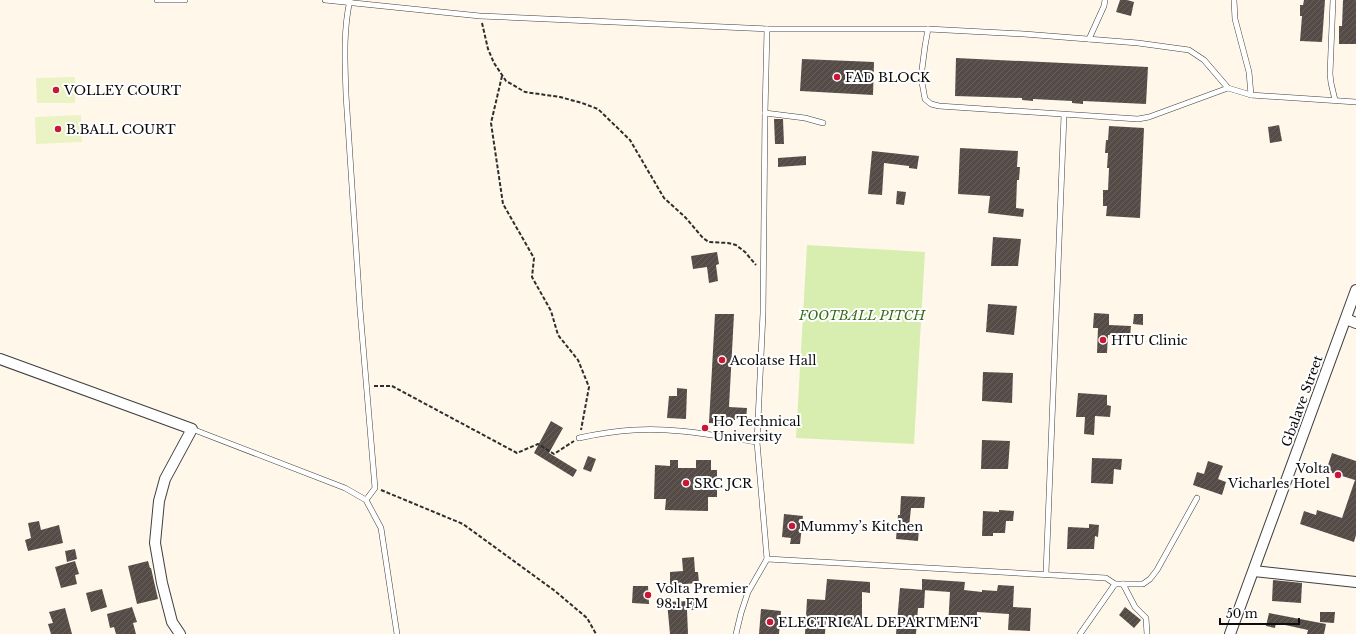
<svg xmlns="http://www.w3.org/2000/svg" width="1356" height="634" viewBox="0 0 1356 634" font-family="'Libre Baskerville',serif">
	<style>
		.park { fill: #d8edb0 }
		.pitch { fill: #e9f3c3 }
		.building { fill: url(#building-hatch) }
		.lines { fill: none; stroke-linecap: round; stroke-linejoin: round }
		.service-casing { stroke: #3f3f3f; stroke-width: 6 }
		.minor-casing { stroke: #3f3f3f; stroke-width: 12 }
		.path { stroke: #2e2e2e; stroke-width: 2; stroke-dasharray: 4 2; stroke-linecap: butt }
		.service { stroke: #fff; stroke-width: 5 }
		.minor { stroke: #fff; stroke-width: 10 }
		.poi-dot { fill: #c91736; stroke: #fff; stroke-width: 1.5 }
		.labels { text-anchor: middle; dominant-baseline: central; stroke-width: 4; stroke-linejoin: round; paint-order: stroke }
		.poi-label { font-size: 13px; fill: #0c0c0c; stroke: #fff; text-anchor: start }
		.park-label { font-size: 13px; font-style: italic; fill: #326916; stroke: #fff }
		.street-label { font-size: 13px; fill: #0c0c0c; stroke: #fff }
	</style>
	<defs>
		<pattern id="building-hatch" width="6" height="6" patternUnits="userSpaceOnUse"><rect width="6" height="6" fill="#554b47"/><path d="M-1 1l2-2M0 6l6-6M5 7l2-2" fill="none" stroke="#68605d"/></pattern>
	</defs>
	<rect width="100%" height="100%" fill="#fff8ea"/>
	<path class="park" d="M807 245 925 252 914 444 796 438Z"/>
	<g class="pitch">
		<path d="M75 77V103H37L36 78Z"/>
		<path d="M81 115 82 142 36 144 35 117Z"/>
	</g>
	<g class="building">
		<path d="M1120 0H1127L1134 2 1131 16 1116 12Z"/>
		<path d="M1304 0H1325L1322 42 1300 41 1302 16H1300V5H1303Z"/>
		<path d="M1343 0H1356V44H1339V26H1342Z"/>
		<path d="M956 58 1148 67 1146 104 1083 101V104L1072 103V101L1033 99V101L1022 100V98L955 96Z"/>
		<path d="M802 59 874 62 873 95 800 91Z"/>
		<path d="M774 119H783L784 144H775Z"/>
		<path d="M1279 125 1282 141 1270 143 1268 127Z"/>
		<path d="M1109 126 1144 128 1140 218 1106 216 1107 206H1103V190H1108L1109 168H1107L1108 153H1105L1106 140H1108Z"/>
		<path d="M960 148 1018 151 1017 167H1020L1019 180H1017L1016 208 1024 209 1023 217 988 213 990 196 958 194Z"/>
		<path d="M872 151 919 156 917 169 909 168V166L884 163 882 195 868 194Z"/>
		<path d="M806 156V165L778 167V158Z"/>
		<path d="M897 191 906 192 904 205 896 204Z"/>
		<path d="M993 237 1021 239 1018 266H991Z"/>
		<path d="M717 252 719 264 716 265 718 281 709 283 707 267 693 269 691 256Z"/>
		<path d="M988 304 1017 306 1014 335 986 332Z"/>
		<path d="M1094 313 1109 314V325L1131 326 1130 336 1108 335 1107 353H1097L1098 328H1093Z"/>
		<path d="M715 314H734L729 407 747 408 746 420H728V424L709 423Z"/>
		<path d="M1134 314H1143V325L1133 324Z"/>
		<path d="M983 372 1013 373 1012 403 982 401Z"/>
		<path d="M677 388 687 389 686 419 667 418 669 396H677Z"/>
		<path d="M1078 393 1107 395V405L1111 406 1110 417 1095 416 1094 435 1084 434 1085 417H1076Z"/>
		<path d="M551 421 563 428 549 453 577 470 573 477 534 453Z"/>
		<path d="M982 440 1010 441 1008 469H981Z"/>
		<path d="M1332 453 1356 461V535L1354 542 1300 524 1304 511 1316 515 1317 510 1342 518 1355 480 1326 471Z"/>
		<path d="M588 456 596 459 591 472 583 469Z"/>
		<path d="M1092 458 1122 459 1121 470 1114 469 1113 484 1091 483Z"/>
		<path d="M670 460H678V468H696V460H711V470H717V497H708V511L665 510 666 499H654L655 465 670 466Z"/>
		<path d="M1208 461 1223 466 1218 479 1226 482 1222 495 1193 485 1197 472 1204 474Z"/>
		<path d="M901 496 925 497 924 508H911L909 527 919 528 918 541 896 539 898 515H900Z"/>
		<path d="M999 510 1014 511 1013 521H1006L1005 533H993V536H982L983 511 999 512Z"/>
		<path d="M784 514 803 516 800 544H790L791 538 782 537Z"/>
		<path d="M39 521 41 530 59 525 63 543 28 551 25 540 31 538 28 523Z"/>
		<path d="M1089 524 1099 525 1098 537 1095 536 1094 549H1067L1068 527 1089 528Z"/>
		<path d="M75 549 77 559 67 562 65 551Z"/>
		<path d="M694 557 695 572H698L699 583 670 585V572L683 571 682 558Z"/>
		<path d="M75 561 79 574 75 575 77 584 61 588 55 567Z"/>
		<path d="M148 561 150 568H151L158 599 137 604 128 566Z"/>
		<path d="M827 579 870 582V593L862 592V626H843V617L826 616 825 634H805L807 599 825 600Z"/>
		<path d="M922 579 965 582 964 590 982 592V590L997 591 998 585 1014 586 1013 607 1031 608 1030 631 1008 630 1009 614 977 612V624H962V628L948 627 950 592 922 590Z"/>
		<path d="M1273 580 1302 583 1301 603 1272 601Z"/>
		<path d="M633 586H648L649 604 632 603Z"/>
		<path d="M900 588 925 590 924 608H918L916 634H896Z"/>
		<path d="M102 589 107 607 91 612 86 593Z"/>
		<path d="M688 599H696L697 610H687L688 634H670L667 602 688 601Z"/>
		<path d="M132 607 137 622 133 623 136 634H116L114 627 110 628 107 614Z"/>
		<path d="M1125 607 1141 620 1134 628 1119 615Z"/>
		<path d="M65 608 72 634H51L48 624 53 623 49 612Z"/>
		<path d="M761 609 781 611 779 634H759Z"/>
		<path d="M1320 612H1335L1334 623 1320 622Z"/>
		<path d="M1269 613 1326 624 1324 634H1307L1308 630 1276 623 1275 628 1266 626Z"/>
	</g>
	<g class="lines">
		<g class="service-casing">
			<g id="service">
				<path d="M157 0H185"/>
				<path d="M325 0 480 16 767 29H928L1024 34 1138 43 1189 50 1204 60 1228 88 1251 95 1356 102"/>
				<path d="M350 0C343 31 345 63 346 95L360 309 375 488 366 500"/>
				<path d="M1234 0 1235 19 1249 72 1251 95"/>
				<path d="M1333 0 1330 74 1331 83 1335 100"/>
				<path d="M928 29 925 46 921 77 925 99 931 104 939 106 1138 119 1149 117 1228 88"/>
				<path d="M1089 39 1104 6 1105 0"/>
				<path d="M765 113 805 118 823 123"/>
				<path d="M192 429 345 488 366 500 381 528 397 634"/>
				<path d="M579 438C597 434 615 431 634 430 675 427 716 436 757 442"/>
				<path d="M767 559 1106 578 1115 584H1143L1150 579 1157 570 1197 498"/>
				<path d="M1046 573 1064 115"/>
				<path d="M1123 584 1135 607 1146 618 1147 634"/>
				<path d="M736 634 741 613 748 592 767 559 757 442 763 313 765 113 767 29"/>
				<path d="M1080 634 1115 584"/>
			</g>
		</g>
		<g class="minor-casing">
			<g id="minor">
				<path d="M1346 319 1356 323"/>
				<path d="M0 359 192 429 165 479 159 501 155 543 162 583 172 622 180 634"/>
				<path d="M1254 571 1356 582"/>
				<path d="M1230 634 1356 290"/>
			</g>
		</g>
		<g class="path">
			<path d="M482 23 488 49 494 63 506 81 525 92 560 97 582 103 598 109 630 140 664 198 685 217 703 238 709 242 728 243 736 245 745 252 756 265"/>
			<path d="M502 76 491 123 503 204 534 258 532 277 551 311 558 335 578 360 589 387 581 430"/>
			<path d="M374 386H392L517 453 538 444 554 454 574 441"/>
			<path d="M381 490 463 524 555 591 587 618 596 634"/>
		</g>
		<use href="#service" class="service"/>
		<use href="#minor" class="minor"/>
	</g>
	<g class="poi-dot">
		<circle cx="837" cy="77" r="4"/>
		<circle cx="56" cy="90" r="4"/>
		<circle cx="58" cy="129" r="4"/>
		<circle cx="1103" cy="340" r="4"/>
		<circle cx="722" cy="360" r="4"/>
		<circle cx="705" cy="428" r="4"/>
		<circle cx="1338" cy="475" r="4"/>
		<circle cx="686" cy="483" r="4"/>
		<circle cx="792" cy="526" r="4"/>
		<circle cx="648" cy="595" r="4"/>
		<circle cx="770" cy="622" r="4"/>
	</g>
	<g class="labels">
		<g class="poi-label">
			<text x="845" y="77">FAD BLOCK</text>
			<text x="64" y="90">VOLLEY COURT</text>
			<text x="66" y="129">B.BALL COURT</text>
			<text x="1111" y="340">HTU Clinic</text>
			<text x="730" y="360">Acolatse Hall</text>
			<text x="713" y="421">Ho Technical<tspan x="713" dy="15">University</tspan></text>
			<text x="1330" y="468" text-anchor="end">Volta<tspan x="1330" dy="15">Vicharles Hotel</tspan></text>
			<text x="694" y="483">SRC JCR</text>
			<text x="800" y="526">Mummy’s Kitchen</text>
			<text x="656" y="588">Volta Premier<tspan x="656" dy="15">98.1 FM</tspan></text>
			<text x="778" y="622">ELECTRICAL DEPARTMENT</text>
		</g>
		<g class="park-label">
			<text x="862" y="315">FOOTBALL PITCH</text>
		</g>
		<g class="street-label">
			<text transform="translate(1302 401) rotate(-70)">Gbalave Street</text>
		</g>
	</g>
	<path d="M1220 618v6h79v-6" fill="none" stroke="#0c0c0c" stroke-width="2"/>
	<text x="1226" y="618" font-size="12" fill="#0c0c0c" stroke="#ffffff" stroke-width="3" paint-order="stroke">50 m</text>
</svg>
